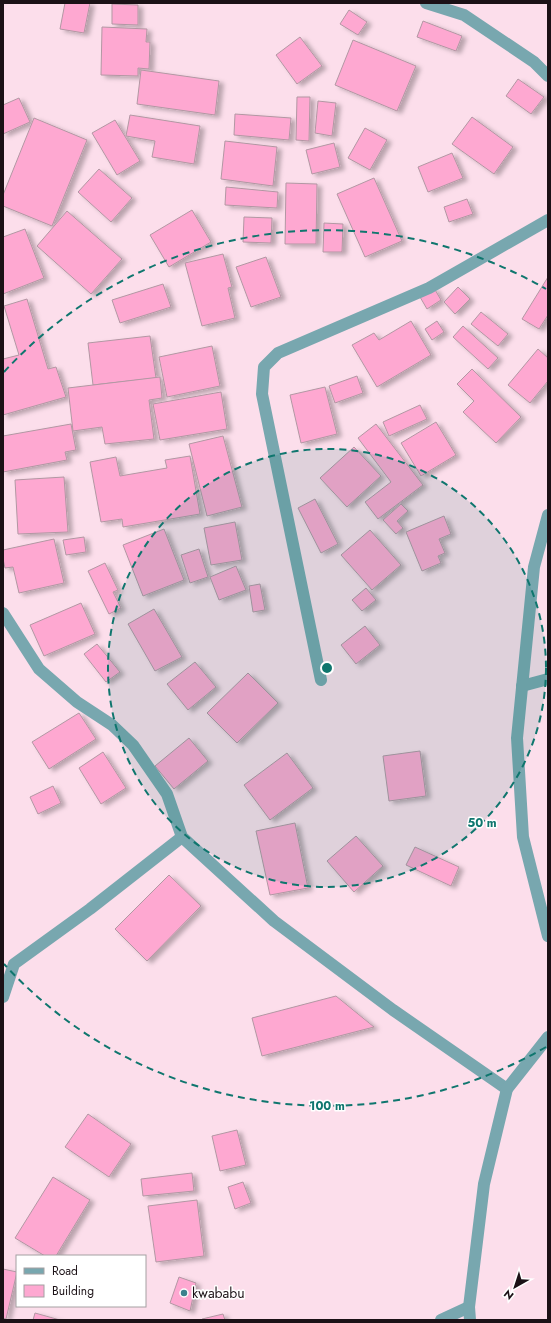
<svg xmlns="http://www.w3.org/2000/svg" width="551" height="1323" viewBox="0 0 551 1323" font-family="Jost,sans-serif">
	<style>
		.building { fill: #fea8d1; stroke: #b297a3; filter: url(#shadow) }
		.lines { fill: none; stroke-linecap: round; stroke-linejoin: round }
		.minor { stroke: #78a7af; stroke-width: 12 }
		.ring { fill: none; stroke: #0f766e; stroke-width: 2; stroke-dasharray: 7 5 }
		.poi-dot { fill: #3b818d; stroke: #fff; stroke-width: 1.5 }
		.labels { text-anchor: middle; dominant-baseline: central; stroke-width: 3; stroke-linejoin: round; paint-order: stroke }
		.poi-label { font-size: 14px; fill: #1b1116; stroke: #fff; text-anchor: start }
		.centre { fill: #0f766e; stroke: #fff; stroke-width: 2 }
		.ring-label { font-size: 12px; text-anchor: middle; font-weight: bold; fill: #0f766e; stroke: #fff; stroke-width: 3; stroke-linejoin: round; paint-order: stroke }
	</style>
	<defs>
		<filter id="shadow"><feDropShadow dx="4.5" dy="2.5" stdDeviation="2" flood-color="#0004"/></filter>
	</defs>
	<rect width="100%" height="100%" fill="#fcdeeb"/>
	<g class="building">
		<path d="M65 3H90L84 33 60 29Z"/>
		<path d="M112 4 138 5V25L112 24Z"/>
		<path d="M349 10 367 22 358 35 340 24Z"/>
		<path d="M423 21 462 36 456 51 417 37Z"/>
		<path d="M102 27 147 29 146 42H150L149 69 138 68V76L101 75Z"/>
		<path d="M300 37 322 66 297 84 276 55Z"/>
		<path d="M353 40 416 66 397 111 335 85Z"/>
		<path d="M141 70 219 81 215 115 137 104Z"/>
		<path d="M518 79 544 97 531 114 506 96Z"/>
		<path d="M297 97H310L309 141 296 140Z"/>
		<path d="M19 98 30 122 3 134V105Z"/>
		<path d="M318 101 336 103 332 136 315 133Z"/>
		<path d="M235 114 291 118 289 140 234 135Z"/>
		<path d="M130 115 200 126 194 164 152 157 155 141 126 136Z"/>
		<path d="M472 117 513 147 494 174 452 144Z"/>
		<path d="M34 118 87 140 52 226 3 206V195Z"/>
		<path d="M115 120 140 161 117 175 92 133Z"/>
		<path d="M365 128 387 140 370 170 348 158Z"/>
		<path d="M225 141 277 147 273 186 221 179Z"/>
		<path d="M334 143 340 167 312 174 306 150Z"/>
		<path d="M452 153 463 178 428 192 418 167Z"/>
		<path d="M99 169 132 198 111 222 78 192Z"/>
		<path d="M374 178 402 241 365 257 337 194Z"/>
		<path d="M286 183 317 184 316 244H285Z"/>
		<path d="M226 187 278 192 277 208 225 205Z"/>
		<path d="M467 199 473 214 449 222 444 207Z"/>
		<path d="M192 210 211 242 169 267 150 235Z"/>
		<path d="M67 211 122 259 91 294 37 246Z"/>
		<path d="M244 217 272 218 271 243 243 242Z"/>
		<path d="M324 223 343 224 342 252H323Z"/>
		<path d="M25 229 44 278 3 294V237Z"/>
		<path d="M223 254 232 287 228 288 235 318 202 326 185 263Z"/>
		<path d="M266 257 281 297 251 307 236 267Z"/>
		<path d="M548 277V315L539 329 522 319Z"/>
		<path d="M163 284 171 307 120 323 112 300Z"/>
		<path d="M458 287 470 299 455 314 444 302Z"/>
		<path d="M434 288 441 300 427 309 420 297Z"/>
		<path d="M27 299 48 369 56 367 66 397 3 415V359L19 355 4 306Z"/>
		<path d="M481 312 508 334 498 346 471 324Z"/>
		<path d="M411 321 431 355 377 387 352 345 374 333 379 340Z"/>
		<path d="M437 321 444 332 432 340 425 329Z"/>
		<path d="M463 326 498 358 488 369 453 337Z"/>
		<path d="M150 336 156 378 93 385 88 343Z"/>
		<path d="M212 346 220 386 167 397 159 357Z"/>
		<path d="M538 349 548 358V381L530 403 508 385Z"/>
		<path d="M472 369 521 417 496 443 463 412 474 401 457 384Z"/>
		<path d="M357 376 363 393 335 403 329 386Z"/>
		<path d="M160 377 162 398 149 400 154 439 105 444 102 427 73 431 68 388Z"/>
		<path d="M325 387 337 434 301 443 290 395Z"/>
		<path d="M221 392 227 429 160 440 153 404Z"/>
		<path d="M420 405 427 419 389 436 383 422Z"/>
		<path d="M436 422 456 455 421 476 401 443Z"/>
		<path d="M71 424 76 450 65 452 67 460 3 472V436Z"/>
		<path d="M376 424 423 485 378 519 365 502 391 482 358 438Z"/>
		<path d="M223 436 242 507 207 516 189 444Z"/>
		<path d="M354 447 381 476 347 507 320 478Z"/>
		<path d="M190 456 200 514 123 527 122 519 101 522 90 462 116 457 120 476 167 468 165 460Z"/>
		<path d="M64 477 68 532 18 534 15 480Z"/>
		<path d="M315 499 338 544 321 553 298 508Z"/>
		<path d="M401 504 408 511 397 521 403 528 396 534 383 520Z"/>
		<path d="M444 516 451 534 439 539 445 553 438 556 441 563 422 571 406 532Z"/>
		<path d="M235 522 242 560 211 565 204 528Z"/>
		<path d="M164 529 184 580 143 596 123 545Z"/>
		<path d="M370 530 401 565 372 590 341 555Z"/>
		<path d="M84 537 86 552 66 555 63 540Z"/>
		<path d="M54 539 64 583 19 593 13 567 5 568 3 559V550Z"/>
		<path d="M199 549 208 577 190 583 181 555Z"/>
		<path d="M105 563 118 590 113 592 121 608 109 614 88 571Z"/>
		<path d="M236 566 246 590 219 600 210 577Z"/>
		<path d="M260 584 265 610 253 612 249 586Z"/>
		<path d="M366 588 376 600 362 611 352 600Z"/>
		<path d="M81 603 95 634 44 656 30 625Z"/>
		<path d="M154 609 182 657 155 671 128 624Z"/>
		<path d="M365 626 380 645 356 664 341 645Z"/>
		<path d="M97 644 120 672 106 682 84 654Z"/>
		<path d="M195 662 216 687 188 710 167 684Z"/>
		<path d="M248 673 278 703 237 743 207 713Z"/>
		<path d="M79 713 96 739 49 769 32 742Z"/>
		<path d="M189 738 208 761 174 789 155 766Z"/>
		<path d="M420 751 426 796 389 801 383 756Z"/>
		<path d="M103 752 126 788 101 804 79 768Z"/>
		<path d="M287 753 313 788 270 820 244 785Z"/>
		<path d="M53 786 61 803 38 814 30 797Z"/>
		<path d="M295 823 308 888 270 895 256 831Z"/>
		<path d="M356 836 383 866 354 892 327 861Z"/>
		<path d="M415 847 459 867 451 886 406 865Z"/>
		<path d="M169 875 201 906 147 961 115 929Z"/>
		<path d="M336 996 374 1027 262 1056 252 1018Z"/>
		<path d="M88 1114 131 1144 109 1177 65 1147Z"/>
		<path d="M237 1130 246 1165 220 1171 212 1136Z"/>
		<path d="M192 1173 194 1191 143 1196 141 1179Z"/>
		<path d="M53 1177 90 1200 56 1256H45L15 1238Z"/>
		<path d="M243 1182 251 1203 235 1209 228 1187Z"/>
		<path d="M197 1200 204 1256 156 1262 148 1206Z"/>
		<path d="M3 1269 17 1272 6 1319 3 1318Z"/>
		<path d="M179 1277 196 1283 190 1311 170 1303Z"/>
		<path d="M35 1313 60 1320H33Z"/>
		<path d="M223 1314 225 1320H202V1319Z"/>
	</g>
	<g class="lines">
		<g class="minor">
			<path d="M426 3 464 15 534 62 548 76"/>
			<path d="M548 515 534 567 517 738 523 837 548 936"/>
			<path d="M3 613 39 669 77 702 112 725 133 745 167 794 182 837 274 921 393 1010 507 1089"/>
			<path d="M321 680 262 394 264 367 278 353 429 288 548 220"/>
			<path d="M522 686 548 679"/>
			<path d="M3 997 14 964 90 909 182 837"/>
			<path d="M441 1320 469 1307"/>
			<path d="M470 1320 469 1307 484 1184 507 1089 548 1037"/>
		</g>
	</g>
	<circle cx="327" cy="668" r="219" fill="#0f766e" fill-opacity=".12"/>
	<g class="ring">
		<circle cx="327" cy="668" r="219"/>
		<path d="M546 1047A438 438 0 0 1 4 964M4 372A438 438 0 0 1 546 289"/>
	</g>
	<circle class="poi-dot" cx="184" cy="1293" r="4"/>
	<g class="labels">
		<g class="poi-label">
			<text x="192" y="1293">kwababu</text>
		</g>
	</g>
	<circle cx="327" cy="668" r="6" class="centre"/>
	<g class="ring-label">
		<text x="482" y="827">50 m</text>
		<text x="327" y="1110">100 m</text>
	</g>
	<rect width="551" height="1323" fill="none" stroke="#1b1116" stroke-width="8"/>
	<rect x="16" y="1255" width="130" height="52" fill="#ffffff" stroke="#a4a0a2"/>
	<rect x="24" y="1268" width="20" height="6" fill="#78a7af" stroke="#a4a0a2"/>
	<text x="52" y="1275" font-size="12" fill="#1b1116">Road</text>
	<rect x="24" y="1285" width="20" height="12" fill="#fea8d1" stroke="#a4a0a2"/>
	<text x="52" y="1295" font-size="12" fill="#1b1116">Building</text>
	<g transform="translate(515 1287) rotate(219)" stroke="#ffffff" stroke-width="3" paint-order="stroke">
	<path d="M0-3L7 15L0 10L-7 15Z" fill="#1b1116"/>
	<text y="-6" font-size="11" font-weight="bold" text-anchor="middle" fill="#1b1116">N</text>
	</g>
</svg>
